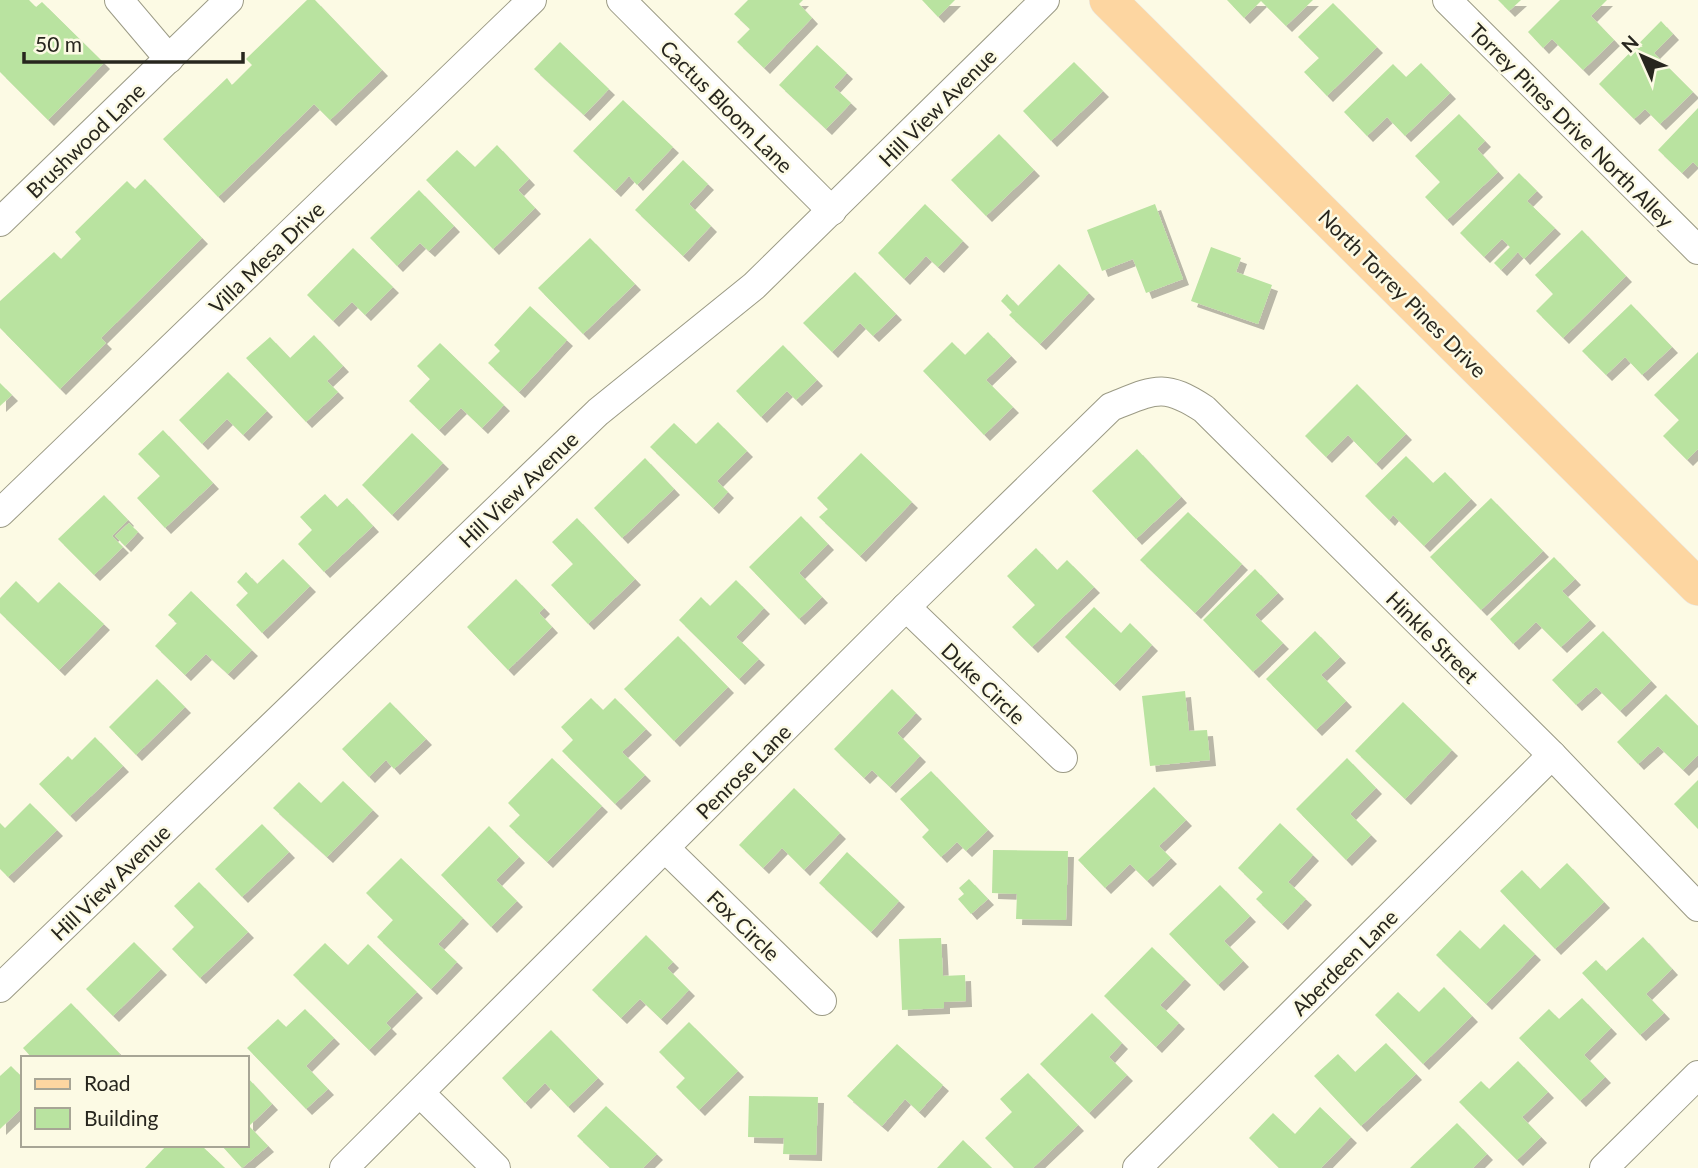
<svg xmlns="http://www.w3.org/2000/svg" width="1698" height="1168" viewBox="0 0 1698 1168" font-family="Lato,sans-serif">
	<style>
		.building { fill: #b9e3a0; filter: url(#shadow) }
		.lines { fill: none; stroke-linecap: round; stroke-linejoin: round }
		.minor-casing { stroke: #9b9a85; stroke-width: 30 }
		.major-casing { stroke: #e9e9e8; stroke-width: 38 }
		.minor { stroke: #fff; stroke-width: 28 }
		.major { stroke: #fdd6a1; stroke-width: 37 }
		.labels { text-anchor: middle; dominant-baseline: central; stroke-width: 5; stroke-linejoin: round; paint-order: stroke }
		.street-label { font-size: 21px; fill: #27261e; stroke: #fcfae4 }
	</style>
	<defs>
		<filter id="shadow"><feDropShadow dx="6" dy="6" stdDeviation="0" flood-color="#0004"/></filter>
	</defs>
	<rect width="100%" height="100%" fill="#fcfae4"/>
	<g class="building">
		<path d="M0 0H29L36 7 42 2 104 63 48 120 0 72Z"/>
		<path d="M307 0H315L382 70 330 120 314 104 218 197 163 139 227 78 232 85 252 65 246 59Z"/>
		<path d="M748 0H803L799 4 812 18 764 68 737 42 750 29 734 14Z"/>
		<path d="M922 0H955L938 17Z"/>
		<path d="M1227 0H1313L1286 26 1261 1 1244 18Z"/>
		<path d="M1498 0H1521L1509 11Z"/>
		<path d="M1560 0H1607L1591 16 1614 40 1583 70 1552 39 1543 48 1528 32Z"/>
		<path d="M1333 3 1377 47 1327 96 1304 72 1319 58 1298 37Z"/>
		<path d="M1661 21 1673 34 1654 53 1693 92 1660 124 1645 109 1634 119 1599 84Z"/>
		<path d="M560 42 609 89 584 115 534 69Z"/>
		<path d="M817 45 847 73 834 87 851 103 826 129 779 85Z"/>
		<path d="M1074 62 1103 91 1051 141 1023 111Z"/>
		<path d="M1421 63 1450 93 1405 136 1387 117 1367 136 1344 112 1393 64 1406 77Z"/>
		<path d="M623 100 673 147 637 185 629 176 615 191 573 151Z"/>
		<path d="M1698 108V167L1693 162 1682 173 1658 150Z"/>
		<path d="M1459 114 1485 141 1477 149 1498 172 1447 220 1425 197 1440 182 1415 156Z"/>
		<path d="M999 134 1034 170 986 216 951 180Z"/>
		<path d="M497 145 529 179 518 190 535 208 493 249 426 180 457 150 475 167Z"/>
		<path d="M683 160 708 184 689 204 711 226 683 256 635 210Z"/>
		<path d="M1519 173 1537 191 1527 201 1555 228 1524 259 1518 252 1501 270 1494 263 1510 247 1502 239 1484 257 1460 233Z"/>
		<path d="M145 179 202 238 101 338 106 343 60 389 0 328V301L54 252 61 259 81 239 75 232 127 181 135 189Z"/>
		<path d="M419 190 454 226 429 251 420 243 397 266 370 238Z"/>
		<path d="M925 204 963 241 938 267 926 256 904 279 878 253Z"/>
		<path d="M1155 204 1183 279 1146 293 1133 259 1102 271 1087 230Z"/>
		<path d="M1582 230 1626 276 1563 338 1536 311 1553 294 1535 275Z"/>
		<path d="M590 238 635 284 583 334 538 288Z"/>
		<path d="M1211 247 1241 258 1236 272 1272 285 1258 324 1191 301Z"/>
		<path d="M353 248 393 287 365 315 352 302 333 321 307 295Z"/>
		<path d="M1059 264 1089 293 1040 344 1009 315 1012 312 1001 301 1007 294 1018 306Z"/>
		<path d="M855 272 896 314 873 336 860 323 832 352 803 323Z"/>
		<path d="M1631 304 1672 347 1642 375 1625 357 1606 375 1582 351Z"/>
		<path d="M530 306 567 340 519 392 488 363 500 351 494 345Z"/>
		<path d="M988 332 1011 356 986 380 1013 407 984 435 923 371 952 342 965 355Z"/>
		<path d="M314 335 343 366 327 381 338 392 306 422 246 358 270 337 290 358Z"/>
		<path d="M440 343 504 405 482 428 461 408 439 430 409 401 430 379 417 366Z"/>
		<path d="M783 345 817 380 796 400 787 391 761 417 736 391Z"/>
		<path d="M1698 352V449L1687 460 1663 436 1679 420 1654 395Z"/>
		<path d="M228 372 267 411 243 435 227 419 202 444 179 420Z"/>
		<path d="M0 383 12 395 0 406Z"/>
		<path d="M1357 384 1406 434 1376 464 1348 435 1326 457 1305 436Z"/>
		<path d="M718 422 747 451 717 481 728 492 713 508 650 447 674 423 696 444Z"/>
		<path d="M163 430 213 483 165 528 137 498 160 476 138 454Z"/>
		<path d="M412 433 443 463 392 515 362 485Z"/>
		<path d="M1137 449 1181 497 1136 539 1092 491Z"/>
		<path d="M861 453 912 502 860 556 819 517 828 509 817 498Z"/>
		<path d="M1406 456 1433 483 1445 472 1471 499 1424 546 1393 515 1389 520 1365 496Z"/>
		<path d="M645 458 674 489 622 538 594 508Z"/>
		<path d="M325 494 337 507 347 498 373 526 324 572 298 544 312 530 300 517Z"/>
		<path d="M104 495 128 520 112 536 123 547 94 575 58 539Z"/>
		<path d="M1491 498 1543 551 1481 610 1430 557Z"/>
		<path d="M1188 512 1242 564 1195 613 1140 560Z"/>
		<path d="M801 516 828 544 799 573 822 597 799 619 749 567Z"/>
		<path d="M577 518 635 579 588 624 551 585 573 564 552 542Z"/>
		<path d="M129 523 138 532 125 546 115 536Z"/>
		<path d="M1036 548 1057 570 1067 560 1094 587 1032 647 1012 627 1035 605 1007 576Z"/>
		<path d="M1554 557 1575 579 1562 591 1590 620 1561 647 1536 622 1513 644 1490 619Z"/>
		<path d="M283 559 310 586 262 633 236 605 248 593 237 582 246 572 257 584Z"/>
		<path d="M1255 569 1278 593 1255 615 1283 643 1253 672 1203 620Z"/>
		<path d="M516 579 544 608 539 613 552 627 508 670 467 627Z"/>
		<path d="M736 580 764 608 736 637 759 659 739 679 679 620 701 597 710 606Z"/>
		<path d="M16 581 38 603 59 582 104 624 59 670 0 613V598Z"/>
		<path d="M191 591 252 650 228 674 206 654 185 675 155 646 177 623 168 615Z"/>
		<path d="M1094 607 1121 633 1130 623 1152 645 1114 685 1065 637Z"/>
		<path d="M1315 631 1340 657 1321 675 1346 701 1316 730 1266 679Z"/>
		<path d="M1603 631 1651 681 1620 711 1596 687 1576 705 1552 680Z"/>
		<path d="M678 636 728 687 674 741 624 689Z"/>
		<path d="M157 679 185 707 136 755 109 727Z"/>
		<path d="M892 689 916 713 897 733 920 756 890 787 872 770 864 778 834 749Z"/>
		<path d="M1185 691 1189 731 1207 730 1210 760 1150 766 1142 696Z"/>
		<path d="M1666 694 1698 726V755L1683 770 1658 746 1638 764 1617 742Z"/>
		<path d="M591 698 603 710 615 698 646 729 622 752 645 775 615 804 562 751 573 740 561 727Z"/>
		<path d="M390 702 426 739 394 769 386 760 369 777 342 749Z"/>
		<path d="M1403 702 1452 750 1405 799 1355 751Z"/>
		<path d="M95 737 123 766 70 816 39 784 68 756 72 760Z"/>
		<path d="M552 758 602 806 547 862 509 826 520 815 508 803Z"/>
		<path d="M1347 758 1376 788 1350 814 1371 835 1346 860 1296 809Z"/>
		<path d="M931 771 988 830 966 851 957 842 941 857 922 837 929 830 900 799Z"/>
		<path d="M1698 780V829L1674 804Z"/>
		<path d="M343 781 373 810 327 857 273 808 299 782 321 803Z"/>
		<path d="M1154 787 1186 820 1159 846 1171 858 1147 881 1130 864 1105 888 1078 860Z"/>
		<path d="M794 788 840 833 804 870 782 848 763 868 739 845Z"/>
		<path d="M30 803 57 830 8 877 0 869V823L5 828Z"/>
		<path d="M1280 823 1313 855 1288 882 1306 899 1282 924 1256 899 1263 892 1238 868Z"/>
		<path d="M262 824 289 852 242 897 215 869Z"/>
		<path d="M489 826 519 857 496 880 517 901 491 927 441 875Z"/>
		<path d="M993 850 1068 851 1066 920 1016 919 1017 894 992 893Z"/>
		<path d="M847 852 899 901 871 932 819 883Z"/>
		<path d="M401 858 463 918 438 944 457 962 431 989 377 937 393 920 366 893Z"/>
		<path d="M1567 863 1604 902 1555 949 1500 891 1522 870 1540 889Z"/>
		<path d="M969 879 988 899 971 914 958 899 964 894 959 888Z"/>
		<path d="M199 882 248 932 200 978 172 949 194 927 174 906Z"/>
		<path d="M1220 885 1250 916 1224 941 1243 961 1218 985 1169 934Z"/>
		<path d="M1504 924 1535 954 1486 1004 1436 955 1460 930 1480 949Z"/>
		<path d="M646 935 673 962 667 968 689 990 661 1019 640 999 621 1018 592 990Z"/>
		<path d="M1643 937 1672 969 1646 994 1664 1013 1640 1035 1582 973 1596 960 1606 971Z"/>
		<path d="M941 938 943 976 965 975 966 1001 944 1002V1008L902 1010 899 939Z"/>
		<path d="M134 942 161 969 113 1016 86 989Z"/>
		<path d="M325 943 348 965 368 944 417 992 386 1023 391 1028 369 1050 293 975Z"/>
		<path d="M1152 947 1185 979 1160 1005 1179 1023 1156 1047 1104 996Z"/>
		<path d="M1444 987 1472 1016 1423 1064 1375 1015 1398 992 1419 1012Z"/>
		<path d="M1582 998 1611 1028 1584 1055 1605 1077 1580 1101 1519 1038 1549 1009 1559 1019Z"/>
		<path d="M71 1003 120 1054 116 1058H32L23 1048Z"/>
		<path d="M305 1009 334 1038 306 1066 328 1089 306 1109 247 1048 278 1019 286 1027Z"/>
		<path d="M1092 1013 1122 1043 1109 1057 1127 1075 1089 1113 1040 1064Z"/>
		<path d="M689 1022 738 1071 699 1110 676 1087 685 1078 659 1052Z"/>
		<path d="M551 1030 598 1078 568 1107 545 1083 525 1103 502 1078Z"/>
		<path d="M1386 1043 1416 1074 1361 1126 1314 1076 1338 1054 1355 1072Z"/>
		<path d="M897 1044 943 1085 919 1112 905 1099 882 1126 847 1096Z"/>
		<path d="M1518 1061 1548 1092 1522 1117 1541 1137 1517 1160 1459 1102 1481 1081 1489 1089Z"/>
		<path d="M11 1066 23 1078V1107L0 1129V1076Z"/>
		<path d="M1028 1073 1078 1125 1033 1168H1014L985 1138 1012 1112 1000 1099Z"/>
		<path d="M247 1077 272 1104 249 1126 268 1146 242 1168 221 1145H247Z"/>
		<path d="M749 1096 818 1097 816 1155 783 1154 784 1138 748 1137Z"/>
		<path d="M606 1106 657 1154 643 1168H610L577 1136Z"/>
		<path d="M1320 1107 1351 1137 1321 1168H1279L1249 1138 1273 1113 1295 1134Z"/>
		<path d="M1457 1123 1487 1154 1473 1168H1410Z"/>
		<path d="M963 1140 992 1168H937Z"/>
		<path d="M167 1145H201L225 1168H145Z"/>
	</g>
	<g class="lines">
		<g class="minor-casing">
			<g id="minor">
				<path d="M119 0 169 59"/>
				<path d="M621 0 832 211"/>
				<path d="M1447 0 1698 250"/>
				<path d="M0 222 229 0"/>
				<path d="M0 513 532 0"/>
				<path d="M906 607 1063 758"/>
				<path d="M666 849 822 1001"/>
				<path d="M0 988 598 412 754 286 1045 0"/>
				<path d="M420 1093 496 1168"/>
				<path d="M344 1168 906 607 1111 407C1154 390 1163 382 1204 409L1552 755 1698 907"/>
				<path d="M1137 1168 1552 755"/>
				<path d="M1604 1168 1698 1075"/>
			</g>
		</g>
		<g class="major-casing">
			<path id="major" d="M1108 0 1698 587"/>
		</g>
		<use href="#minor" class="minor"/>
		<use href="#major" class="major"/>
	</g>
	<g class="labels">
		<g class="street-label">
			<text transform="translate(727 106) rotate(45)">Cactus Bloom Lane</text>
			<text transform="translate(937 107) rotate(-45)">Hill View Avenue</text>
			<text transform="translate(1572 125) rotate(45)">Torrey Pines Drive North Alley</text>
			<text transform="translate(85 140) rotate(-44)">Brushwood Lane</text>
			<text transform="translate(266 257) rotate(-44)">Villa Mesa Drive</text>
			<text transform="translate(1403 293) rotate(45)">North Torrey Pines Drive</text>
			<text transform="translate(518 489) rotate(-44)">Hill View Avenue</text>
			<text transform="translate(1433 637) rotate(45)">Hinkle Street</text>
			<text transform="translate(984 683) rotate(44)">Duke Circle</text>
			<text transform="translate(743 771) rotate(-45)">Penrose Lane</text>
			<text transform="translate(110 882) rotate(-44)">Hill View Avenue</text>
			<text transform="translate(744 925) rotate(44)">Fox Circle</text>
			<text transform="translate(1344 962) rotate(-45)">Aberdeen Lane</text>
		</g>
	</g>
	<rect x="21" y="1056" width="228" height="91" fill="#fcfae4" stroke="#a7a595" stroke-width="2"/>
	<rect x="35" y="1079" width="35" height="10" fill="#fdd6a1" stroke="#a7a595" stroke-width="2"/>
	<text x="84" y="1091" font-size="21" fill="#27261e">Road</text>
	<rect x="35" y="1108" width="35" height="21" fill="#b9e3a0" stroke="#a7a595" stroke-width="2"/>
	<text x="84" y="1126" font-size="21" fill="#27261e">Building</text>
	<g transform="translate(1642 56) rotate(315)" stroke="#fcfae4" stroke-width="5" paint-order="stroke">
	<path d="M0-5L12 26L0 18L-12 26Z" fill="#27261e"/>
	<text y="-10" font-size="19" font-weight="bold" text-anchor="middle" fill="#27261e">N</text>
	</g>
	<path d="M24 52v10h219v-10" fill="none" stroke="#27261e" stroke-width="3.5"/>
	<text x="35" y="52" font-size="21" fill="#27261e" stroke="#fcfae4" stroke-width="5" paint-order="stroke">50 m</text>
</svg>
